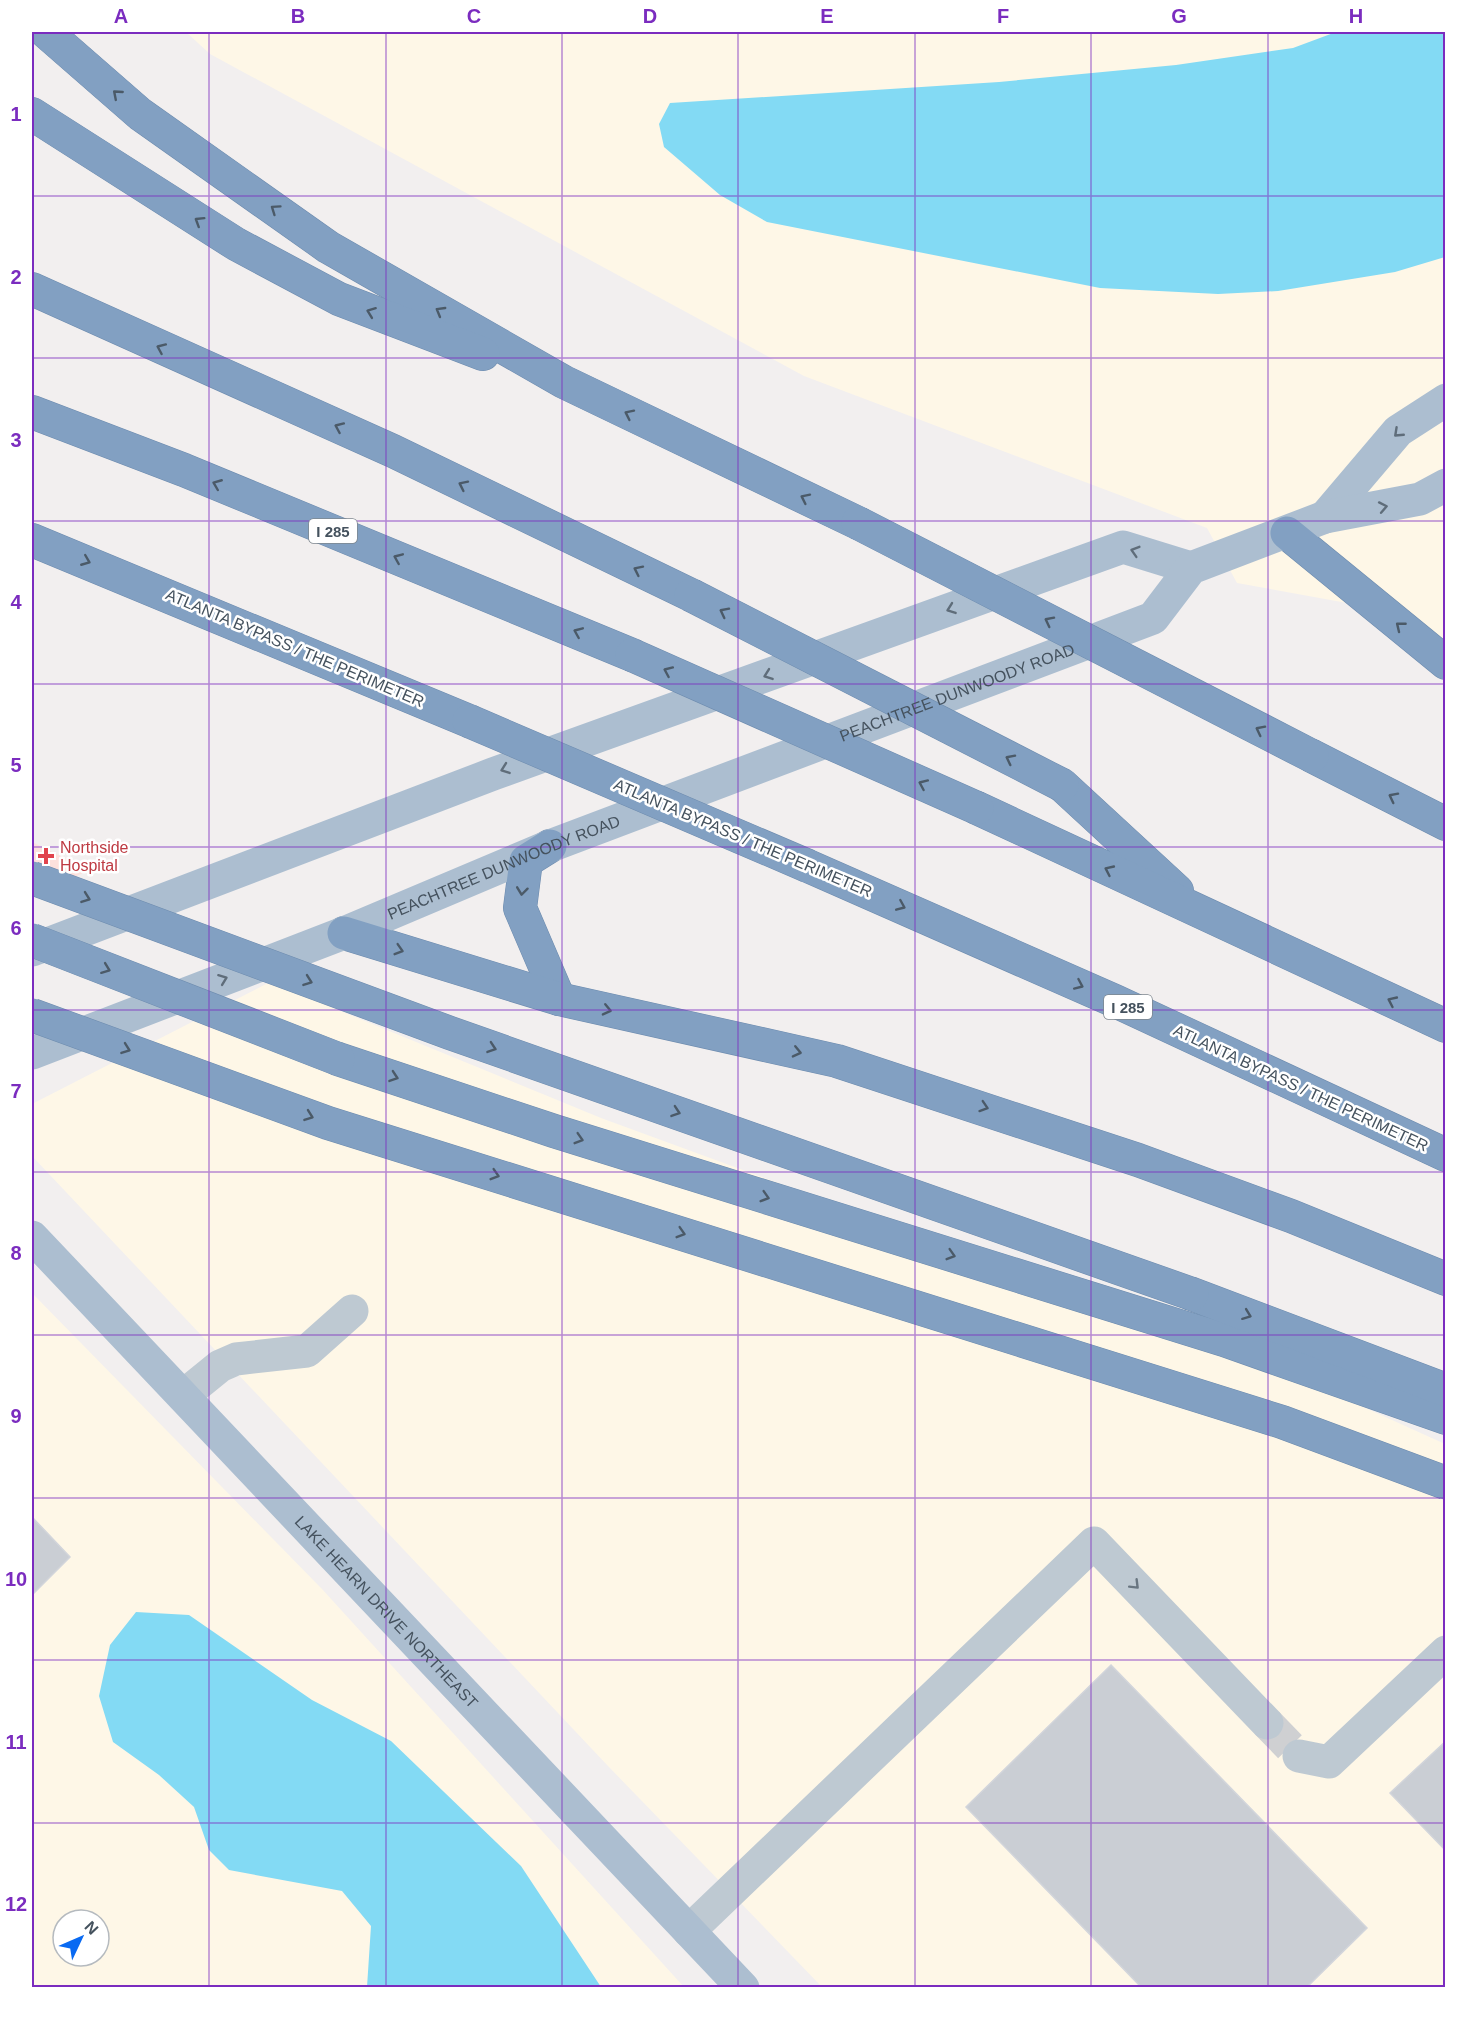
<svg xmlns="http://www.w3.org/2000/svg" width="1477" height="2019" viewBox="0 0 1477 2019" font-family="Arial,sans-serif">
	<style>
		.commercial { fill: #fef7e7; fill-rule: evenodd }
		.medical { fill: #fde1dd }
		.water { fill: #83daf4 }
		.building { fill: #caced4; stroke: #d2d5db; stroke-width: 1.5 }
		.lines { fill: none; stroke-linecap: round; stroke-linejoin: round }
		.minor-tunnel { stroke: #cfd0d2; stroke-width: 33; stroke-dasharray: 33 16; stroke-linecap: butt }
		.highway-casing { stroke: #6d8bae; stroke-width: 34 }
		.minor { stroke: #bec9d2; stroke-width: 33 }
		.major { stroke: #acbed0; stroke-width: 33 }
		.highway { stroke: #82a0c2; stroke-width: 33 }
		.highway-bridge-casing { stroke: #6d8bae; stroke-width: 34; stroke-linecap: butt }
		.highway-bridge { stroke: #82a0c2; stroke-width: 33 }
		.oneway { stroke: #4b5a68 }
		.oneway2 { stroke: #5f6d7a }
		.oneway3 { stroke: #697681 }
		.grid { fill: none; stroke: #7b2cbf; stroke-width: 1.5; stroke-opacity: 0.55 }
		.health-dot { fill: #e0444e; stroke: #fff; stroke-width: 2 }
		.labels { text-anchor: middle; dominant-baseline: central; stroke-width: 5; stroke-linejoin: round; paint-order: stroke }
		.shield { fill: #fff; stroke: #7d868e; stroke-width: 1.5 }
		.shield-label { font-size: 15px; font-weight: bold; fill: #45525e }
		.street-label { font-size: 16px; fill: #45525e; stroke: #fff }
		.health-label { font-size: 16px; fill: #be3a42; stroke: #fff; text-anchor: start }
		.neatline { fill: none; stroke: #7b2cbf; stroke-width: 2 }
		.grid-label { font-size: 20px; text-anchor: middle; font-weight: bold; fill: #7b2cbf }
	</style>
	<rect width="100%" height="100%" fill="#f2efef"/>
	<g class="commercial">
		<path d="M186 32H1445V670L1347 603 1237 583 1207 528 804 376 210 54Z"/>
		<path d="M270 982 601 1118 1246 1354 1445 1444V1987H822L608 1766 32 1156V1104Z"/>
		<path d="M32 1293 322 1589 684 1987H32ZM63 1920H99V1956H63Z"/>
	</g>
	<path class="medical" d="M32 842 89 870 32 897Z"/>
	<g class="water">
		<path d="M1336 32H1445V257L1395 272 1278 291 1218 294 1100 288 767 222 720 195 664 147 659 124 670 103 999 82 1176 65 1293 48Z"/>
		<path d="M136 1612 189 1615 312 1700 391 1741 521 1866 601 1987H367L371 1926 342 1891 229 1870 209 1850 194 1807 159 1775 113 1742 99 1696 110 1645Z"/>
	</g>
	<g class="building">
		<path d="M32 1517 70 1557 32 1595Z"/>
		<path d="M1111 1665 1367 1928 1306 1988H1142L966 1807Z"/>
		<path d="M1446 1741V1851L1390 1793Z"/>
	</g>
	<g class="lines">
		<path class="minor-tunnel" d="M1267 1723 1299 1756"/>
		<g class="highway-casing">
			<g id="highway">
				<path d="M46 32 140 114 328 247 564 382 858 523"/>
				<path d="M32 114 236 244 339 299 483 354"/>
				<path d="M32 289 393 451 691 595"/>
				<path d="M32 412 184 470 632 655"/>
				<path d="M1287 533 1446 663"/>
				<path d="M32 540 469 721"/>
				<path d="M1312 756 1446 824"/>
				<path d="M1062 785 1177 891"/>
				<path d="M977 808 1446 1026"/>
				<path d="M550 846 526 861 520 908 559 999"/>
				<path d="M808 866 1115 1001 1446 1155"/>
				<path d="M344 933 559 999 837 1061 1138 1160 1291 1216 1446 1279"/>
				<path d="M338 1059 554 1131 1224 1340 1446 1418"/>
				<path d="M1192 1294 1446 1390"/>
			</g>
		</g>
		<g class="minor">
			<path d="M183 1396 220 1366 236 1359 307 1351 352 1311"/>
			<path d="M1299 1756 1329 1762 1446 1652"/>
			<path d="M689 1931 1094 1543 1267 1723"/>
		</g>
		<g class="major">
			<path d="M1325 517 1398 431 1446 400"/>
			<path d="M32 950 493 774 1123 547 1191 568"/>
			<path id="s1" d="M32 1053 344 933 550 846 1153 618 1191 568 1325 517 1420 499 1446 485"/>
			<path id="s2" d="M32 1237 743 1988"/>
		</g>
		<use href="#highway" class="highway"/>
		<g class="highway-bridge-casing">
			<g id="highway-bridge">
				<path d="M858 523 1312 756"/>
				<path d="M691 595 1062 785"/>
				<path d="M632 655 977 808"/>
				<path d="M469 721 808 866"/>
				<path d="M32 878 450 1033 1192 1294"/>
				<path d="M32 940 338 1059"/>
				<path d="M32 1015 328 1123 1282 1422 1446 1483"/>
			</g>
		</g>
		<use href="#highway-bridge" class="highway-bridge"/>
	</g>
	<defs><path id="oneway-chevron" d="M-2-3.5L2.5 0L-2 3.5" fill="none" stroke-width="1.6" stroke-linecap="round" stroke-linejoin="round" transform="scale(1.5)"/></defs>
	<g class="oneway">
		<use href="#oneway-chevron" transform="translate(117 94) rotate(-139)"/>
		<use href="#oneway-chevron" transform="translate(275 209) rotate(-145)"/>
		<use href="#oneway-chevron" transform="translate(199 221) rotate(-148)"/>
		<use href="#oneway-chevron" transform="translate(440 311) rotate(-150)"/>
		<use href="#oneway-chevron" transform="translate(371 312) rotate(-159)"/>
		<use href="#oneway-chevron" transform="translate(161 348) rotate(-156)"/>
		<use href="#oneway-chevron" transform="translate(629 414) rotate(-154)"/>
		<use href="#oneway-chevron" transform="translate(339 427) rotate(-156)"/>
		<use href="#oneway-chevron" transform="translate(217 484) rotate(-158)"/>
		<use href="#oneway-chevron" transform="translate(463 485) rotate(-154)"/>
		<use href="#oneway-chevron" transform="translate(805 498) rotate(-154)"/>
		<use href="#oneway-chevron" transform="translate(398 558) rotate(-157)"/>
		<use href="#oneway-chevron" transform="translate(86 561) rotate(22)"/>
		<use href="#oneway-chevron" transform="translate(638 570) rotate(-154)"/>
		<use href="#oneway-chevron" transform="translate(724 612) rotate(-153)"/>
		<use href="#oneway-chevron" transform="translate(1049 621) rotate(-153)"/>
		<use href="#oneway-chevron" transform="translate(1400 626) rotate(-141)"/>
		<use href="#oneway-chevron" transform="translate(578 632) rotate(-157)"/>
		<use href="#oneway-chevron" transform="translate(668 671) rotate(-156)"/>
		<use href="#oneway-chevron" transform="translate(1260 730) rotate(-153)"/>
		<use href="#oneway-chevron" transform="translate(1010 759) rotate(-153)"/>
		<use href="#oneway-chevron" transform="translate(923 784) rotate(-156)"/>
		<use href="#oneway-chevron" transform="translate(1393 797) rotate(-153)"/>
		<use href="#oneway-chevron" transform="translate(1109 870) rotate(-155)"/>
		<use href="#oneway-chevron" transform="translate(522 891) rotate(97)"/>
		<use href="#oneway-chevron" transform="translate(86 898) rotate(20)"/>
		<use href="#oneway-chevron" transform="translate(901 906) rotate(23)"/>
		<use href="#oneway-chevron" transform="translate(399 950) rotate(17)"/>
		<use href="#oneway-chevron" transform="translate(106 969) rotate(21)"/>
		<use href="#oneway-chevron" transform="translate(308 981) rotate(20)"/>
		<use href="#oneway-chevron" transform="translate(1079 985) rotate(24)"/>
		<use href="#oneway-chevron" transform="translate(1392 1001) rotate(-155)"/>
		<use href="#oneway-chevron" transform="translate(607 1010) rotate(13)"/>
		<use href="#oneway-chevron" transform="translate(492 1048) rotate(19)"/>
		<use href="#oneway-chevron" transform="translate(126 1049) rotate(20)"/>
		<use href="#oneway-chevron" transform="translate(797 1052) rotate(13)"/>
		<use href="#oneway-chevron" transform="translate(394 1077) rotate(19)"/>
		<use href="#oneway-chevron" transform="translate(984 1107) rotate(18)"/>
		<use href="#oneway-chevron" transform="translate(676 1112) rotate(19)"/>
		<use href="#oneway-chevron" transform="translate(309 1116) rotate(20)"/>
		<use href="#oneway-chevron" transform="translate(579 1139) rotate(17)"/>
		<use href="#oneway-chevron" transform="translate(495 1175) rotate(17)"/>
		<use href="#oneway-chevron" transform="translate(765 1197) rotate(17)"/>
		<use href="#oneway-chevron" transform="translate(681 1233) rotate(17)"/>
		<use href="#oneway-chevron" transform="translate(951 1255) rotate(17)"/>
		<use href="#oneway-chevron" transform="translate(1247 1315) rotate(21)"/>
	</g>
	<g class="oneway2">
		<use href="#oneway-chevron" transform="translate(1398 433) rotate(137)"/>
		<use href="#oneway-chevron" transform="translate(1383 507) rotate(-11)"/>
		<use href="#oneway-chevron" transform="translate(1135 551) rotate(-163)"/>
		<use href="#oneway-chevron" transform="translate(951 609) rotate(160)"/>
		<use href="#oneway-chevron" transform="translate(768 675) rotate(160)"/>
		<use href="#oneway-chevron" transform="translate(505 769) rotate(160)"/>
		<use href="#oneway-chevron" transform="translate(223 979) rotate(-21)"/>
	</g>
	<use class="oneway3" href="#oneway-chevron" transform="translate(1135 1585) rotate(45)"/>
	<path class="grid" d="M209 32V1988M386 32V1988M562 32V1988M738 32V1988M915 32V1988M1091 32V1988M1268 32V1988M32 196H1446M32 358H1446M32 521H1446M32 684H1446M32 847H1446M32 1010H1446M32 1172H1446M32 1335H1446M32 1498H1446M32 1660H1446M32 1823H1446"/>
	<path class="health-dot" d="M43 847h6v6h6v6h-6v6h-6v-6h-6v-6h6z"/>
	<g class="labels">
		<g class="shield">
			<rect x="309" y="519" width="48" height="24" rx="4.5"/>
			<rect x="1104" y="995" width="48" height="24" rx="4.5"/>
		</g>
		<g class="shield-label">
			<text x="333" y="531">I 285</text>
			<text x="1128" y="1007">I 285</text>
		</g>
		<g class="street-label">
			<text transform="translate(295 648) rotate(23)">ATLANTA BYPASS / THE PERIMETER</text>
			<text stroke="none"><textPath href="#s1" startOffset="993">PEACHTREE DUNWOODY ROAD</textPath></text>
			<text transform="translate(743 838) rotate(23)">ATLANTA BYPASS / THE PERIMETER</text>
			<text stroke="none"><textPath href="#s1" startOffset="507">PEACHTREE DUNWOODY ROAD</textPath></text>
			<text transform="translate(1301 1088) rotate(25)">ATLANTA BYPASS / THE PERIMETER</text>
			<text stroke="none"><textPath href="#s2" startOffset="516">LAKE HEARN DRIVE NORTHEAST</textPath></text>
		</g>
		<g class="health-label">
			<text x="60" y="847">Northside<tspan x="60" dy="18">Hospital</tspan></text>
		</g>
	</g>
	<rect width="1477" height="2019" fill="none" stroke="#ffffff" stroke-width="66"/>
	<g transform="translate(81 1938) rotate(46)"><circle r="28" fill="#ffffff" stroke="#b5babf" stroke-width="1.5"/>
	<path d="M0-4.5L10 22L0 15L-10 22Z" fill="#096af2"/>
	<text y="-9" font-size="16" font-weight="bold" text-anchor="middle" fill="#45525e">N</text>
	</g>
	<rect x="33" y="33" width="1411" height="1953" class="neatline"/>
	<g class="grid-label">
		<text x="121" y="23">A</text>
		<text x="298" y="23">B</text>
		<text x="474" y="23">C</text>
		<text x="650" y="23">D</text>
		<text x="827" y="23">E</text>
		<text x="1003" y="23">F</text>
		<text x="1179" y="23">G</text>
		<text x="1356" y="23">H</text>
		<text x="16" y="121">1</text>
		<text x="16" y="284">2</text>
		<text x="16" y="447">3</text>
		<text x="16" y="609">4</text>
		<text x="16" y="772">5</text>
		<text x="16" y="935">6</text>
		<text x="16" y="1098">7</text>
		<text x="16" y="1260">8</text>
		<text x="16" y="1423">9</text>
		<text x="16" y="1586">10</text>
		<text x="16" y="1749">11</text>
		<text x="16" y="1911">12</text>
	</g>
</svg>
